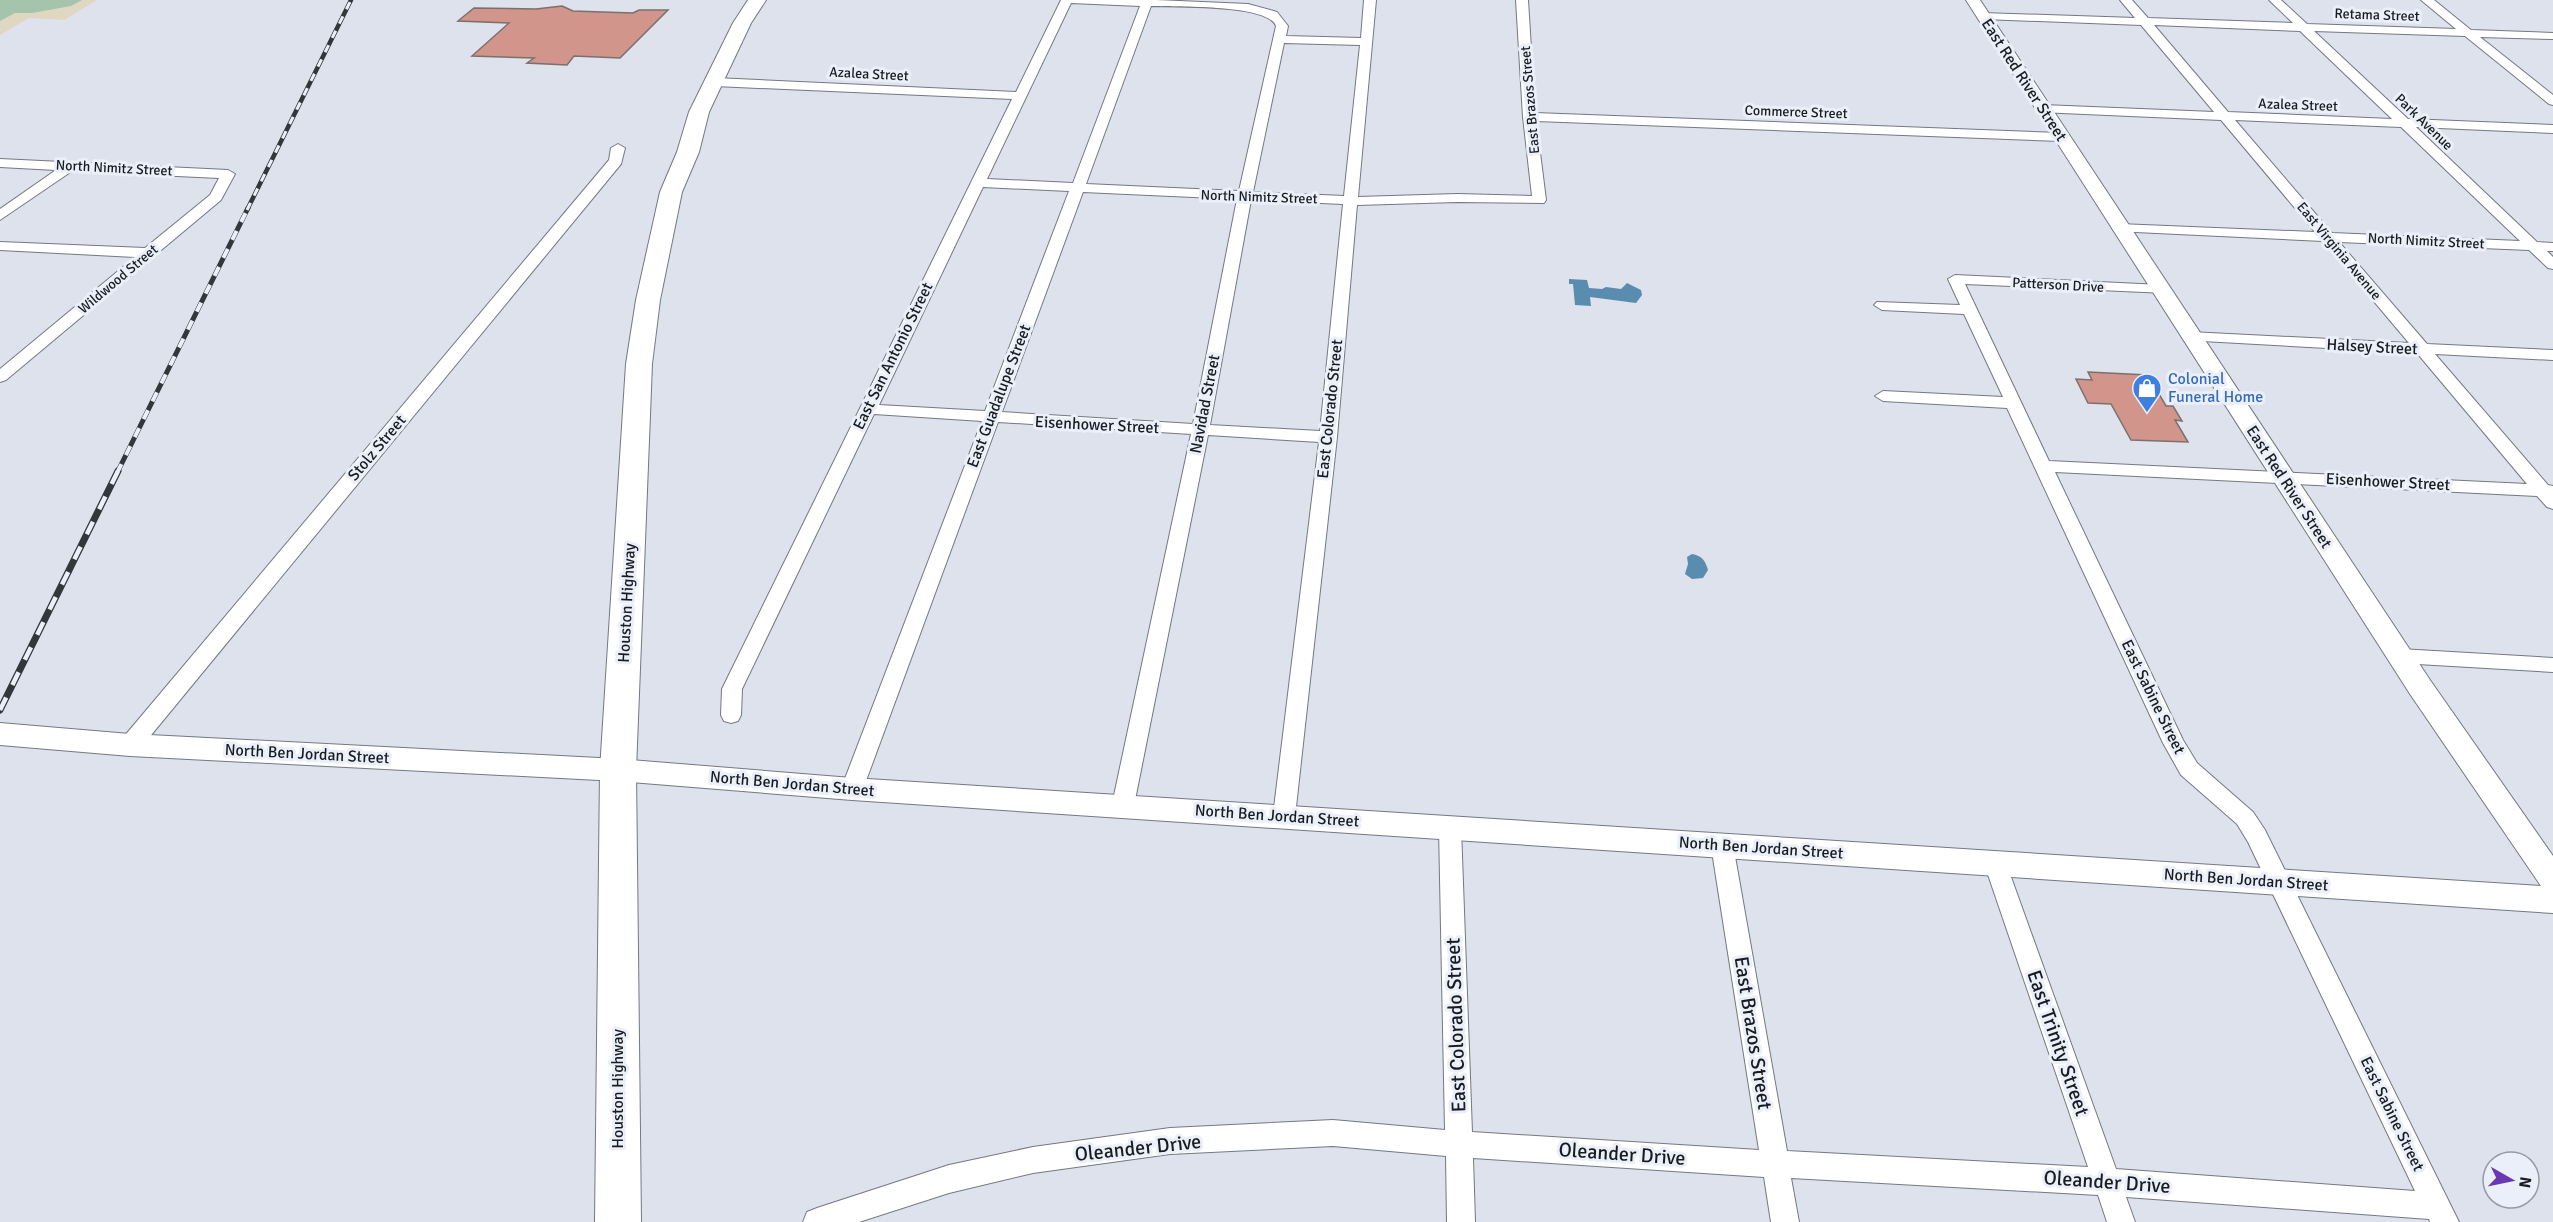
<svg xmlns="http://www.w3.org/2000/svg" width="2553" height="1222" viewBox="0 0 2553 1222" font-family="Signika,sans-serif">
	<style>
		.education { fill: #e0d7c2 }
		.green { fill: #a5c4ac }
		.water { fill: #598cae }
		.building { fill: #d1958b; stroke: #7c706d; stroke-width: 1.5 }
		.lines { fill: none; stroke-linecap: round; stroke-linejoin: round }
		.minor-casing { stroke: #747882; stroke-width: 2 }
		.tertiary-casing { stroke: #747882; stroke-width: 2 }
		.primary-casing { stroke: #747882; stroke-width: 2 }
		.minor { fill: #fff; fill-rule: evenodd }
		.tertiary { fill: #fff; fill-rule: evenodd }
		.primary { fill: #fff; fill-rule: evenodd }
		.rail-far2-casing { stroke: #33363b; stroke-width: 4.5 }
		.rail-far1-casing { stroke: #33363b; stroke-width: 5 }
		.rail-casing { stroke: #33363b; stroke-width: 7 }
		.rail-far2 { stroke: #eaeffa; stroke-width: 3; stroke-dasharray: 8; stroke-linecap: butt }
		.rail-far1 { stroke: #eaeffa; stroke-width: 4; stroke-dasharray: 10; stroke-linecap: butt }
		.rail { stroke: #eaeffa; stroke-width: 4.5; stroke-dasharray: 14; stroke-linecap: butt }
		.labels { text-anchor: middle; dominant-baseline: central; stroke-width: 6; stroke-linejoin: round; paint-order: stroke }
		.far-street-label { font-size: 14px; fill: #191b1f; stroke: #eaeffa }
		.street-label { font-size: 16px; fill: #191b1f; stroke: #eaeffa }
		.shop-label { font-size: 16px; fill: #366cbe; stroke: #eaeffa; text-anchor: start }
		.near-street-label { font-size: 20px; fill: #191b1f; stroke: #eaeffa }
	</style>
	<rect width="100%" height="100%" fill="#dde2ed"/>
	<path class="education" d="M0 0H97L64 20 29 18 0 35Z"/>
	<path class="green" d="M0 0H82L71 6 32 13H15L0 21Z"/>
	<g class="water">
		<path d="M1569 279 1587 280 1589 288 1602 289 1606 287 1621 289 1627 283 1641 290 1642 295 1636 303 1590 297 1591 306 1575 305 1573 284H1569Z"/>
		<path d="M1692 554C1702 556 1705 560 1708 570L1703 578 1692 579 1685 574 1688 564 1687 557Z"/>
	</g>
	<g class="building">
		<path d="M562 6 573 11 633 13 639 10H668L620 58 574 56 567 65 527 63 534 58 472 56 509 23 458 21 474 8 536 9Z"/>
		<path d="M2088 372 2148 375 2166 406H2173L2182 421 2175 420 2188 442 2131 440 2111 404 2088 403 2076 379 2092 380Z"/>
	</g>
	<g class="lines">
		<g class="minor-casing">
			<g id="minor">
				<path d="M1061 0H1156L1248 4 1277 12 1288 26 1286 36 1361 38 1364 0H1376L1358 197 1457 194 1532 196 1523 117 1516 0H1528L1535 113 2061 133 2067 137 2061 141 1536 121 1546 200 1544 203 1457 202 1357 205 1337 437 1295 816 1292 822 1284 825 1276 822 1273 816 1319 442 1208 435 1134 805 1131 811 1123 814 1115 811 1112 805 1191 434 998 422 863 789 860 795 852 798 844 795 841 789 982 421 874 414 742 689 741 715 738 721 731 723 724 721 721 715 722 689 1012 99 715 86 709 82 715 78 1016 92ZM1071 3 1140 6 1073 183 987 179ZM1151 6C1175 7 1268 4 1276 26L1239 191 1086 184ZM1284 43 1360 45 1344 196 1253 192ZM983 187 1069 191 985 411 879 405ZM1083 192 1237 199 1193 424 1002 412ZM1251 200 1343 204 1320 431 1210 425Z"/>
				<path d="M2120 0H2132L2148 18 2293 23 2269 0H2281L2307 24 2456 29 2421 0H2434L2471 30 2553 33V39L2480 37 2553 95V105L2549 104 2465 36 2314 31 2408 119 2553 125V133L2416 127 2537 242 2553 243V251H2547L2553 257V269L2548 268 2529 250 2339 242 2427 344 2553 350V360L2435 354 2548 485 2553 486V509L2547 507 2537 496 2055 472 2183 740 2197 763 2253 812 2265 830 2459 1222H2430L2429 1219 2126 1197 2135 1222H2107L2098 1195 1791 1178 1799 1222H1771L1764 1177 1473 1158 1475 1222H1447L1446 1156 1333 1146 1170 1154 1033 1173 949 1193 859 1222H803L807 1212 817 1208 949 1165 1033 1147 1170 1128 1333 1120 1445 1130 1439 828 1442 822 1450 819 1458 822 1461 828 1472 1132 1759 1150 1711 845 1714 838 1722 836 1730 838 1733 845 1787 1151 2088 1167 1984 863 1987 856 1995 853 2003 856 2006 863 2116 1169 2415 1191 2248 842 2237 824 2181 775 2163 743 2007 408 1883 401 1875 396 1883 391 2003 397 1964 314 1882 310 1874 305 1877 302 1960 305 1948 279 1955 275 2161 285 2169 290 2166 293 1965 284 2049 461 2527 484 2417 353 2184 340 2182 337 2184 334 2190 332 2409 343 2323 241 2114 231 2112 228 2114 225 2119 224 2315 232 2221 120 2039 112 2037 109 2043 105 2214 112 2141 25 1983 19 1977 16 1983 13 2135 18ZM2154 25 2300 31 2392 119 2228 112ZM2235 120 2401 127 2520 241 2332 233Z"/>
				<path d="M618 144 625 148 621 164 138 751 130 753 122 751 119 745 122 739 609 160 611 148Z"/>
				<path d="M0 159 228 170 235 174 221 200 6 380 0 382V369L135 257 0 250V242L145 248 210 195 219 178 72 171 0 220V209L56 170 0 167Z"/>
				<path d="M2400 649 2553 658V672L2400 663 2393 661 2390 656 2393 651Z"/>
			</g>
		</g>
		<g class="tertiary-casing">
			<path id="tertiary" d="M1966 0H1980L2430 680 2553 856V913L852 800 618 781 130 756 0 745V723L130 734 618 759 852 778 2541 886 2410 694Z"/>
		</g>
		<g class="primary-casing">
			<path id="primary" d="M748 0H766L751 23 709 112 699 152 682 192 660 300 652 364 636 770 641 1222H595L600 770 626 364 636 300 660 192 677 152 689 112 733 23Z"/>
		</g>
		<use href="#minor" class="minor"/>
		<use href="#tertiary" class="tertiary"/>
		<use href="#primary" class="primary"/>
		<g class="rail-far2-casing">
			<path id="rail-far2" d="M247 210 351 0"/>
		</g>
		<g class="rail-far1-casing">
			<path id="rail-far1" d="M117 473 248 208"/>
		</g>
		<g class="rail-casing">
			<path id="rail" d="M0 710 118 471"/>
		</g>
		<use href="#rail-far2" class="rail-far2"/>
		<use href="#rail-far1" class="rail-far1"/>
		<use href="#rail" class="rail"/>
	</g>
	<defs>
		<g id="shop-pin" transform="scale(1.5)"><path d="M0 17L-7.5 6A9.5 9.5 0 1 1 7.5 6Z" fill="#3f7fe0" stroke="#eaeffa"/><path d="M-5-2.5h2.3a2.7 3.5 0 0 1 5.4 0H5L5.5 6h-11ZM-1.5-2.5h3a1.5 2.3 0 0 0-3 0Z" fill="#fff"/></g>
	</defs>
	<g fill-rule="evenodd">
		<use href="#shop-pin" x="2147" y="388"/>
	</g>
	<g class="labels">
		<g class="far-street-label">
			<text transform="translate(2377 15) rotate(2)">Retama Street</text>
			<text transform="translate(869 74) rotate(3)">Azalea Street</text>
			<text transform="translate(1530 100) rotate(-95)">East Brazos Street</text>
			<text transform="translate(2298 105) rotate(2)">Azalea Street</text>
			<text transform="translate(1796 112) rotate(2)">Commerce Street</text>
			<text transform="translate(2424 122) rotate(44)">Park Avenue</text>
			<text transform="translate(114 168) rotate(3)">North Nimitz Street</text>
			<text transform="translate(1259 197) rotate(2)">North Nimitz Street</text>
			<text transform="translate(2426 241) rotate(3)">North Nimitz Street</text>
			<text transform="translate(2339 251) rotate(50)">East Virginia Avenue</text>
			<text transform="translate(118 279) rotate(-40)">Wildwood Street</text>
			<text transform="translate(2058 285) rotate(3)">Patterson Drive</text>
		</g>
		<g class="street-label">
			<text transform="translate(2024 80) rotate(57)">East Red River Street</text>
			<text transform="translate(2372 347) rotate(3)">Halsey Street</text>
			<text transform="translate(893 356) rotate(-64)">East San Antonio Street</text>
			<text transform="translate(999 396) rotate(-69)">East Guadalupe Street</text>
			<text transform="translate(1205 404) rotate(-79)">Navidad Street</text>
			<text transform="translate(1330 409) rotate(-84)">East Colorado Street</text>
			<text transform="translate(1097 425) rotate(3)">Eisenhower Street</text>
			<text transform="translate(377 448) rotate(-50)">Stolz Street</text>
			<text transform="translate(2388 482) rotate(3)">Eisenhower Street</text>
			<text transform="translate(2289 487) rotate(57)">East Red River Street</text>
			<text transform="translate(627 603) rotate(-87)">Houston Highway</text>
			<text transform="translate(2153 697) rotate(64)">East Sabine Street</text>
			<text transform="translate(307 754) rotate(3)">North Ben Jordan Street</text>
			<text transform="translate(792 784) rotate(5)">North Ben Jordan Street</text>
			<text transform="translate(1277 816) rotate(4)">North Ben Jordan Street</text>
			<text transform="translate(1761 848) rotate(4)">North Ben Jordan Street</text>
			<text transform="translate(2246 880) rotate(4)">North Ben Jordan Street</text>
			<text transform="translate(618 1089) rotate(-90)">Houston Highway</text>
			<text transform="translate(2392 1114) rotate(64)">East Sabine Street</text>
		</g>
		<g class="shop-label">
			<text x="2168" y="379">Colonial<tspan x="2168" dy="18">Funeral Home</tspan></text>
		</g>
		<g class="near-street-label">
			<text transform="translate(1456 1025) rotate(-92)">East Colorado Street</text>
			<text transform="translate(1753 1033) rotate(81)">East Brazos Street</text>
			<text transform="translate(2058 1043) rotate(71)">East Trinity Street</text>
			<text transform="translate(1138 1148) rotate(-6)">Oleander Drive</text>
			<text transform="translate(1622 1154) rotate(4)">Oleander Drive</text>
			<text transform="translate(2107 1182) rotate(4)">Oleander Drive</text>
		</g>
	</g>
	<g transform="translate(2511 1180) rotate(99)"><circle r="28" fill="#eaeffa" stroke="#969aa2" stroke-width="1.5"/>
	<path d="M0-4.5L10 22L0 15L-10 22Z" fill="#6a39b1"/>
	<text y="-9" font-size="16" font-weight="bold" text-anchor="middle" fill="#191b1f">N</text>
	</g>
</svg>
